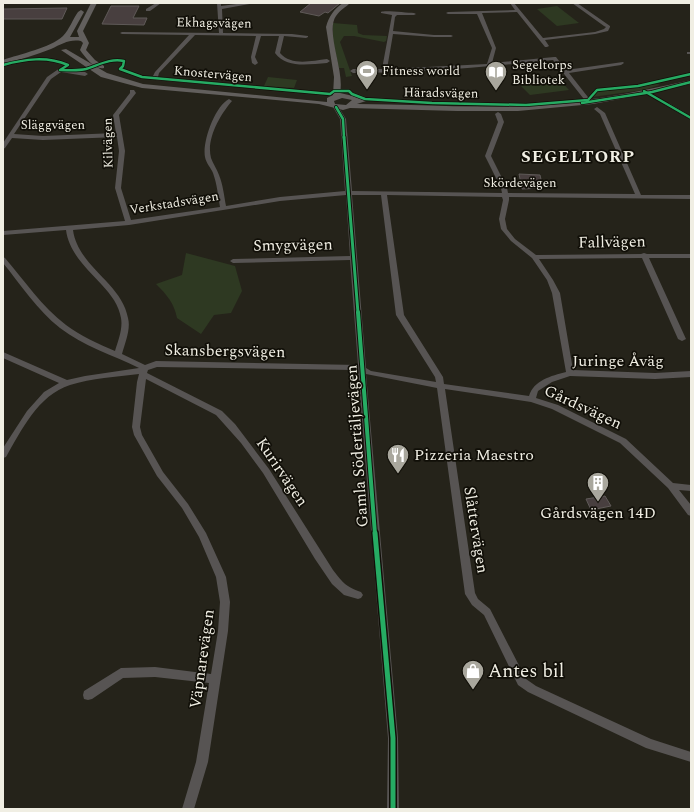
<svg xmlns="http://www.w3.org/2000/svg" width="694" height="812" viewBox="0 0 694 812" font-family="Spectral,serif">
	<style>
		.green { fill: #2e3922 }
		.building { fill: #483f3f; stroke: #5f5a58 }
		.lines { fill: none; stroke-linecap: round; stroke-linejoin: round }
		.street { fill: #575453; fill-rule: evenodd }
		.secondary { fill: #625f5d; fill-rule: evenodd }
		.cycleway-far3-casing { stroke: #110f08; stroke-width: 4 }
		.cycleway-far2-casing { stroke: #110f08; stroke-width: 5 }
		.cycleway-far1-casing { stroke: #110f08; stroke-width: 6 }
		.cycleway-casing { stroke: #110f08; stroke-width: 8 }
		.cycleway-far3 { stroke: #26ab63; stroke-width: 2.5 }
		.cycleway-far2 { stroke: #26ab63; stroke-width: 3 }
		.cycleway-far1 { stroke: #26ab63; stroke-width: 4 }
		.cycleway { stroke: #26ab63; stroke-width: 5 }
		.labels { text-anchor: middle; dominant-baseline: central; stroke-width: 3.5; stroke-linejoin: round; paint-order: stroke }
		.far-street-label { font-size: 13px; fill: #f0eee3; stroke: #110f08 }
		.far-poi-label { font-size: 13px; fill: #f0eee3; stroke: #110f08; text-anchor: start }
		.street-label { font-size: 16px; fill: #f0eee3; stroke: #110f08 }
		.poi-label { font-size: 16px; fill: #f0eee3; stroke: #110f08; text-anchor: start }
		.far-district-label { font-size: 17px; font-weight: bold; letter-spacing: 1px; fill: #f0eee3; stroke: #110f08 }
		.near-poi-label { font-size: 19px; fill: #f0eee3; stroke: #110f08; text-anchor: start }
	</style>
	<rect width="100%" height="100%" fill="#25231a"/>
	<g class="green">
		<path d="M557 6 579 23 557 26 537 9Z"/>
		<path d="M333 23 357 25 358 33 363 35 387 36 386 41 384 42 354 36H344L340 42 352 76 346 77 344 68H339L333 41Z"/>
		<path d="M268 77 297 80 294 88 264 86Z"/>
		<path d="M559 79 569 90 530 95 520 85Z"/>
		<path d="M658 84 660 85 643 90 592 97 598 90Z"/>
		<path d="M186 253 235 266 242 291 231 313 214 315 201 334 177 318C174 303 167 295 156 284L182 275Z"/>
	</g>
	<g class="building">
		<path d="M311 3H340L328 13 325 12 319 16 300 12Z"/>
		<path d="M111 6H139L133 18H147L144 25 102 24Z"/>
		<path d="M67 8 62 19H3V9Z"/>
		<path d="M519 174 540 175 543 188 522 189Z"/>
		<path d="M605 496 611 506 591 510 586 499Z"/>
	</g>
	<g class="lines">
		<g class="street">
			<path d="M156 3H161L150 11H146V9Z"/>
			<path d="M217 3H221V6L244 3H255L222 9 223 33 292 34 308 36V37L306 38 284 36 280 53C291 66 311 61 327 59L330 61 327 63C309 64 287 69 275 53L279 36H261L255 57 258 63 255 65 252 63 251 57 256 36 195 35 159 73 158 77 269 87 271 88V90L155 80 152 78 155 72 189 35 122 34 120 33 122 32 219 33Z"/>
			<path d="M510 3H514L543 38 595 32 604 29 606 27 604 26 572 3H577L610 26V27L608 31 595 34 545 40 549 46 547 47H545L517 12 482 13 496 48 492 63 554 57H556L566 70 623 62 624 63 621 65 569 73 591 101V103H587L553 60C486 67 420 73 353 73L350 71 353 69H382L392 15 381 13V12C385 10 407 13 414 13L416 14 414 15H397L395 17 393 31 434 35H451L453 36 451 37H434L393 34 387 69 487 64 492 48 477 14H448L446 13 448 12 515 10Z"/>
			<rect x="687" y="52" width="4" height="2"/>
			<path d="M60 68 85 72 88 74 85 76 61 72 51 79 14 134 43 136 116 133 113 115 130 93V90H134L136 93 119 115 125 151 121 188 131 220 220 207C218 195 217 184 213 173 211 168 206 163 205 157 202 142 215 106 229 99L232 101C220 115 206 139 211 158 213 164 217 169 219 175 223 185 224 195 226 206L280 197 345 191 340 119 333 107 336 105 338 106 346 119 352 191 502 193 501 188 485 156 498 122 495 114 498 112 501 114 504 122 491 156 507 188 508 193 635 194 600 114 594 109 597 107 605 113 641 195H691V199L509 197V200L505 219 507 229 515 239 536 255 641 254 644 253 647 254H691V258H649L686 339 682 341 678 339 642 258 539 259 553 280 560 293 573 370 655 373 691 371V377L655 379 570 376 552 382 538 391 536 398 558 405 626 439 673 483 691 485V491L679 490 691 505V516L688 515 668 488 620 443 552 409 531 402 445 389 475 593 478 599 490 609 526 679 536 686 651 739 691 752V762L646 748 528 692 518 685 484 615 472 605 465 594 437 388 366 374 398 738 399 809H387L388 738 358 371 354 370 157 367 148 370 147 373 222 411 235 424 269 469 333 570C344 584 345 586 361 592L363 595 361 598 358 599 344 595 332 584 315 559 263 473 241 443 216 415 146 379 140 427 142 435 163 472 188 504 206 533 226 577 230 602 228 631 208 762 194 809H182L196 762 209 683 155 677 123 678 92 699 88 700 84 699 83 695 84 691 121 668 155 667 211 674 218 631 220 602 216 577 199 537 182 508 157 476 134 435 132 427 137 382 139 374C116 377 92 378 70 385 38 395 21 431 6 457L3 458V448L27 411 44 392 59 383 3 358V352L67 380 85 376 139 368C113 355 83 346 60 328 37 310 21 285 3 263V257L5 258C24 280 42 307 66 325 81 336 98 344 115 351 118 341 123 329 121 318 116 285 71 268 66 230L3 235V231L125 221 115 188 119 151 117 137 43 140 12 138 5 148 3 149V143L47 77ZM346 195 350 256 233 259 230 261 233 263 350 260 358 365 156 361 145 365 122 354C125 343 131 329 128 318 122 283 78 267 73 230L129 225 280 201ZM352 195H381L396 315 435 377 436 382 371 371 366 368ZM387 195 502 197 503 200 499 219 501 229 511 241 532 258 547 280 552 293 566 372C551 376 534 380 529 396L444 384 443 377 404 315Z"/>
			<path d="M665 103H669L691 116V120L665 105Z"/>
		</g>
		<g class="secondary">
			<path d="M91 3H97L83 31 89 43 86 50 95 60 104 66V68C94 70 85 57 80 50L83 43 81 41C69 39 62 44 51 49 36 55 19 60 3 64V60C20 54 50 48 63 36 69 30 73 19 78 12L81 10 84 12 70 37H79L77 31Z"/>
			<path d="M343 3H350C346 7 340 10 336 16 325 32 345 71 340 93L353 96 366 101 357 104C411 104 464 108 518 106 576 104 634 93 691 80V84L642 95 593 104 518 111H457L350 108 343 110 319 104 142 88 101 77 61 50 66 49 107 73 143 84 327 102V98L333 95 334 77 326 27C329 16 334 9 343 3ZM342 98 352 100 346 105 335 104 334 101Z"/>
		</g>
		<g class="cycleway-far3-casing">
			<g id="cycleway-far3">
				<path d="M3 65C25 59 47 56 68 65L60 70C69 70 78 71 86 69 99 65 110 58 124 61L123 66 120 69 142 77 330 94 334 91H349L352 94 365 99 432 103 526 105 588 100 597 90 638 86 691 74"/>
				<path d="M644 91 691 118"/>
				<path d="M582 103 652 92 691 82"/>
				<path d="M336 107 343 119 344 138"/>
			</g>
		</g>
		<g class="cycleway-far2-casing">
			<path id="cycleway-far2" d="M344 137 358 313"/>
		</g>
		<g class="cycleway-far1-casing">
			<path id="cycleway-far1" d="M358 312 375 534"/>
		</g>
		<g class="cycleway-casing">
			<path id="cycleway" d="M375 533 393 738V809"/>
		</g>
		<use href="#cycleway-far3" class="cycleway-far3"/>
		<use href="#cycleway-far2" class="cycleway-far2"/>
		<use href="#cycleway-far1" class="cycleway-far1"/>
		<use href="#cycleway" class="cycleway"/>
	</g>
	<defs>
		<g id="stadium-pin" transform="scale(1.15)"><path d="M0 17L-7.5 6A9.5 9.5 0 1 1 7.5 6Z" fill="#a9a79d" stroke="#110f08"/><path d="M0-5a6.5 5 0 1 0 0 10a6.5 5 0 1 0 0-10ZM-3.5-1.8h7v3.6h-7Z" fill="#fff"/></g>
		<g id="library-pin" transform="scale(1.15)"><path d="M0 17L-7.5 6A9.5 9.5 0 1 1 7.5 6Z" fill="#a9a79d" stroke="#110f08"/><path d="M-6-4Q-3-5.5-.7-3.5V5Q-3 3-6 4ZM6-4Q3-5.5 .7-3.5V5Q3 3 6 4Z" fill="#fff"/></g>
		<g id="restaurant-pin" transform="scale(1.15)"><path d="M0 17L-7.5 6A9.5 9.5 0 1 1 7.5 6Z" fill="#a9a79d" stroke="#110f08"/><path d="M-5-6h1v4h1v-4h1v4h1v-4h1v5L-1.5 .5V6h-2V.5L-5-1ZM5-6V6H3V1.5H1.5Q1.5-4 5-6Z" fill="#fff"/></g>
		<g id="building-pin" transform="scale(1.15)"><path d="M0 17L-7.5 6A9.5 9.5 0 1 1 7.5 6Z" fill="#a9a79d" stroke="#110f08"/><path d="M-4-6H4V6H1V3H-1V6H-4ZM-2.5-4.3h1.7v1.8h-1.7ZM.8-4.3h1.7v1.8H.8ZM-2.5-1h1.7V.8h-1.7ZM.8-1h1.7V.8H.8Z" fill="#fff"/></g>
		<g id="shop-pin" transform="scale(1.15)"><path d="M0 17L-7.5 6A9.5 9.5 0 1 1 7.5 6Z" fill="#a9a79d" stroke="#110f08"/><path d="M-5-2.5h2.3a2.7 3.5 0 0 1 5.4 0H5L5.5 6h-11ZM-1.5-2.5h3a1.5 2.3 0 0 0-3 0Z" fill="#fff"/></g>
	</defs>
	<g fill-rule="evenodd">
		<use href="#stadium-pin" x="367" y="71"/>
		<use href="#library-pin" x="496" y="72"/>
		<use href="#restaurant-pin" x="398" y="455"/>
		<use href="#building-pin" x="598" y="483"/>
		<use href="#shop-pin" x="473" y="671"/>
	</g>
	<g class="labels">
		<g class="far-street-label">
			<text transform="translate(214 23) rotate(1)">Ekhagsvägen</text>
			<text transform="translate(213 74) rotate(5)">Knostervägen</text>
			<text transform="translate(441 93) rotate(1)">Häradsvägen</text>
			<text x="53" y="125">Släggvägen</text>
			<text transform="translate(108 143) rotate(-91)">Kilvägen</text>
			<text x="520" y="183">Skördevägen</text>
			<text transform="translate(174 203) rotate(-9)">Verkstadsvägen</text>
		</g>
		<g class="far-poi-label">
			<text x="512" y="65">Segeltorps<tspan x="512" dy="15">Bibliotek</tspan></text>
			<text x="382" y="71">Fitness world</text>
		</g>
		<g class="street-label">
			<text transform="translate(612 242) rotate(-1)">Fallvägen</text>
			<text transform="translate(293 245) rotate(-1)">Smygvägen</text>
			<text transform="translate(225 351) rotate(1)">Skansbergsvägen</text>
			<text x="618" y="361">Juringe Åväg</text>
			<text transform="translate(583 407) rotate(25)">Gårdsvägen</text>
			<text transform="translate(357 446) rotate(-94)">Gamla Södertäljevägen</text>
			<text transform="translate(282 472) rotate(56)">Kurirvägen</text>
			<text transform="translate(476 530) rotate(81)">Slåttervägen</text>
			<text transform="translate(202 659) rotate(-82)">Väpnarevägen</text>
		</g>
		<g class="poi-label">
			<text x="414" y="455">Pizzeria Maestro</text>
			<text x="598" y="513" text-anchor="middle">Gårdsvägen 14D</text>
		</g>
		<g class="far-district-label">
			<text x="578" y="157">SEGELTORP</text>
		</g>
		<g class="near-poi-label">
			<text x="488" y="671">Antes bil</text>
		</g>
	</g>
	<rect width="694" height="812" fill="none" stroke="#f0eee3" stroke-width="8"/>
</svg>
